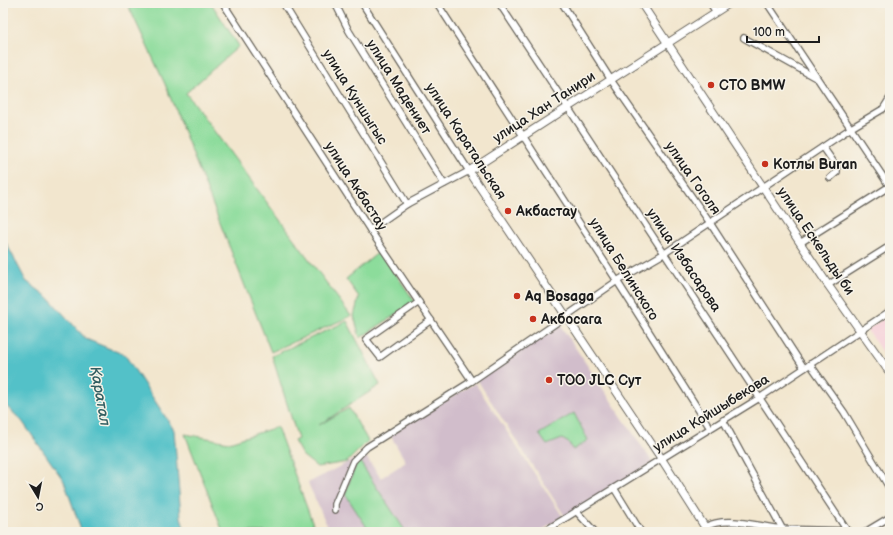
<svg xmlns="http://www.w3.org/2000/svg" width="893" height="535" viewBox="0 0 893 535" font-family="'Balsamiq Sans',sans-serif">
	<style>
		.built { fill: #f6cfd9 }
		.industrial { fill: #d1bdcb }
		.green { fill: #8cdc9b; stroke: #547c5c }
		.water { fill: #53c1c8; stroke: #386e72 }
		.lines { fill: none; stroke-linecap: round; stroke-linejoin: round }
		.minor-casing { stroke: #67635a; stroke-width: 8 }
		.tertiary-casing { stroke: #67635a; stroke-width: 9 }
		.minor { stroke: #fff; stroke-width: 5.5 }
		.tertiary { stroke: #fff; stroke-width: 7 }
		.poi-dot { fill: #c8321e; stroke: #f7f3e8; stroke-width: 1.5 }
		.labels { text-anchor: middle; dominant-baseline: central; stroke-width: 3; stroke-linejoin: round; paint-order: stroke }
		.poi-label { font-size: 14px; font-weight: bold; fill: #1c1c1c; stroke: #f7f3e8; text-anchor: start }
		.street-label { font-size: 14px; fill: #1c1c1c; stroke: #f7f3e8 }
		.water-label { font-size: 15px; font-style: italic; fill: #325e61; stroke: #f7f3e8 }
	</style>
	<rect width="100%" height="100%" fill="#f7f3e8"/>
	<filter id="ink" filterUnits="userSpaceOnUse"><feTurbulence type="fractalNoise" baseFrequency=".025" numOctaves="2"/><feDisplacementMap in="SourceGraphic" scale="8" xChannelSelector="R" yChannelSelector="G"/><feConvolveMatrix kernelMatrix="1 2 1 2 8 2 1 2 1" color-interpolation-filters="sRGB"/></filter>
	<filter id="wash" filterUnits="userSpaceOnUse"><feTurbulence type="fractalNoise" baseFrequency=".012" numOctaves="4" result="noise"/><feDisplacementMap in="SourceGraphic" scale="16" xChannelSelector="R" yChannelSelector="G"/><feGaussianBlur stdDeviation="0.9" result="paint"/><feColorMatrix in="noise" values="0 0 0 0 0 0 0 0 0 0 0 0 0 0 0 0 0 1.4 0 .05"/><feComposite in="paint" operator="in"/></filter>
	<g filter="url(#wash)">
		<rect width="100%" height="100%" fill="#f2e6ce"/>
		<path class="built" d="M890 314V364L867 330Z"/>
		<g class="industrial">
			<path d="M558 322 653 463 566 518 476 378Z"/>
			<path d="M475 383 563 517 539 532H330L308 483 364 454 381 478 406 462 389 433Z"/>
		</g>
		<g class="green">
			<path d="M127 3H211L239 46 186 93 351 316 271 352 165 84Z"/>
			<path d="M380 251 415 302 360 338 354 316 359 297 346 279Z"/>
			<path d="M347 321 380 385 319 425 349 408 368 441 347 462 317 467 302 455 294 441 298 439 272 356Z"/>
			<path d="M574 413 588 440 573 450 569 443 562 439 547 445 539 434Z"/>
			<path d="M277 427 316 532H223L185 434 229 442Z"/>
			<path d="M358 459 406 532H370L345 494Z"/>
		</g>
		<path class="water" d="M3 237 26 281 48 297 86 339 125 355 174 430 181 517 185 532H82L64 481 22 421 3 403Z"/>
	</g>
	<g filter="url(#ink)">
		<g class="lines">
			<g class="minor-casing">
				<g id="minor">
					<path d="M223 3 370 230 472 381"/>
					<path d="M283 3 407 204"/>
					<path d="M335 3 349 31 444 184"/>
					<path d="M362 3 469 171 407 204 370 230"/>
					<path d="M437 3 617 281 710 428"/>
					<path d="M499 3 848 532"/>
					<path d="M562 3 611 80 710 223 804 368"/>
					<path d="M710 3 716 12"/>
					<path d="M767 3 890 187"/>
					<path d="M744 38 816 78"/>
					<path d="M823 147 837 167V172L830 178"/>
					<path d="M800 243 890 186"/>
					<path d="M828 285 890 246"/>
					<path d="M419 302 366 339 380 357 431 320"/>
					<path d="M810 364 844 412 890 489"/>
					<path d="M723 420 783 530"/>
					<path d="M614 488 641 532"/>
					<path d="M335 510V504L353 461 367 447 472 381 617 281 665 253 851 128 883 109 890 98"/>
					<path d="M576 511 595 532"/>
					<path d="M705 527C726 515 759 527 783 529 805 530 826 530 848 531"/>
					<path d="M543 532 761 397 890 311"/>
					<path d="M865 532 890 517"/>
				</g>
			</g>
			<g class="tertiary-casing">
				<g id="tertiary">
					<path d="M641 3 828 285 890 373"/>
					<path d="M708 532 661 458 469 171 730 3"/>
				</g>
			</g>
			<use href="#minor" class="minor"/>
			<use href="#tertiary" class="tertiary"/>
		</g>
	</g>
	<g class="poi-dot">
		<circle cx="711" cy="85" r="4"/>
		<circle cx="765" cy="164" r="4"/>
		<circle cx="508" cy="211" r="4"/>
		<circle cx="517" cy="296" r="4"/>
		<circle cx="533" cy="319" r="4"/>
		<circle cx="549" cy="380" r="4"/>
	</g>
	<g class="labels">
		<g class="poi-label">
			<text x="719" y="85">СТО BMW</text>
			<text x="773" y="164">Котлы Buran</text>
			<text x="516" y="211">Акбастау</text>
			<text x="525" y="296">Aq Bosaga</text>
			<text x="541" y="319">Акбосага</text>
			<text x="557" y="380">ТОО JLC Сут</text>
		</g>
		<g class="street-label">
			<text transform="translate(399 87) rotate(58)">улица Мадениет</text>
			<text transform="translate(355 97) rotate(58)">улица Куншыгыс</text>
			<text transform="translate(544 107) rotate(-33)">улица Хан Танири</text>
			<text transform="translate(466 141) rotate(57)">улица Каратальская</text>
			<text transform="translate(693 178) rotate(55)">улица Гоголя</text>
			<text transform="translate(356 186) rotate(57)">улица Акбастау</text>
			<text transform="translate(816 241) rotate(56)">улица Ескельды би</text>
			<text transform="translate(684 260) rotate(56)">улица Избасарова</text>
			<text transform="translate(624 269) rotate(58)">улица Белинского</text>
			<text transform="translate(711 413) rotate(-32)">улица Койшыбекова</text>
		</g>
		<g class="water-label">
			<text transform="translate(100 396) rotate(80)">Қаратал</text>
		</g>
	</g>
	<rect width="893" height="535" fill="none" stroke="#f7f3e8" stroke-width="16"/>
	<g transform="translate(38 497) rotate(170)" stroke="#f7f3e8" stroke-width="3" paint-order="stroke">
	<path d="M0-3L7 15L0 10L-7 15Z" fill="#1c1c1c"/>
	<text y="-6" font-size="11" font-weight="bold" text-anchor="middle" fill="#1c1c1c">С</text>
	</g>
	<path d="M747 36v6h72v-6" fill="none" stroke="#1c1c1c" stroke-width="2"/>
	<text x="753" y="36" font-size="12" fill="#1c1c1c" stroke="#f7f3e8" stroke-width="3" paint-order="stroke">100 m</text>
</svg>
